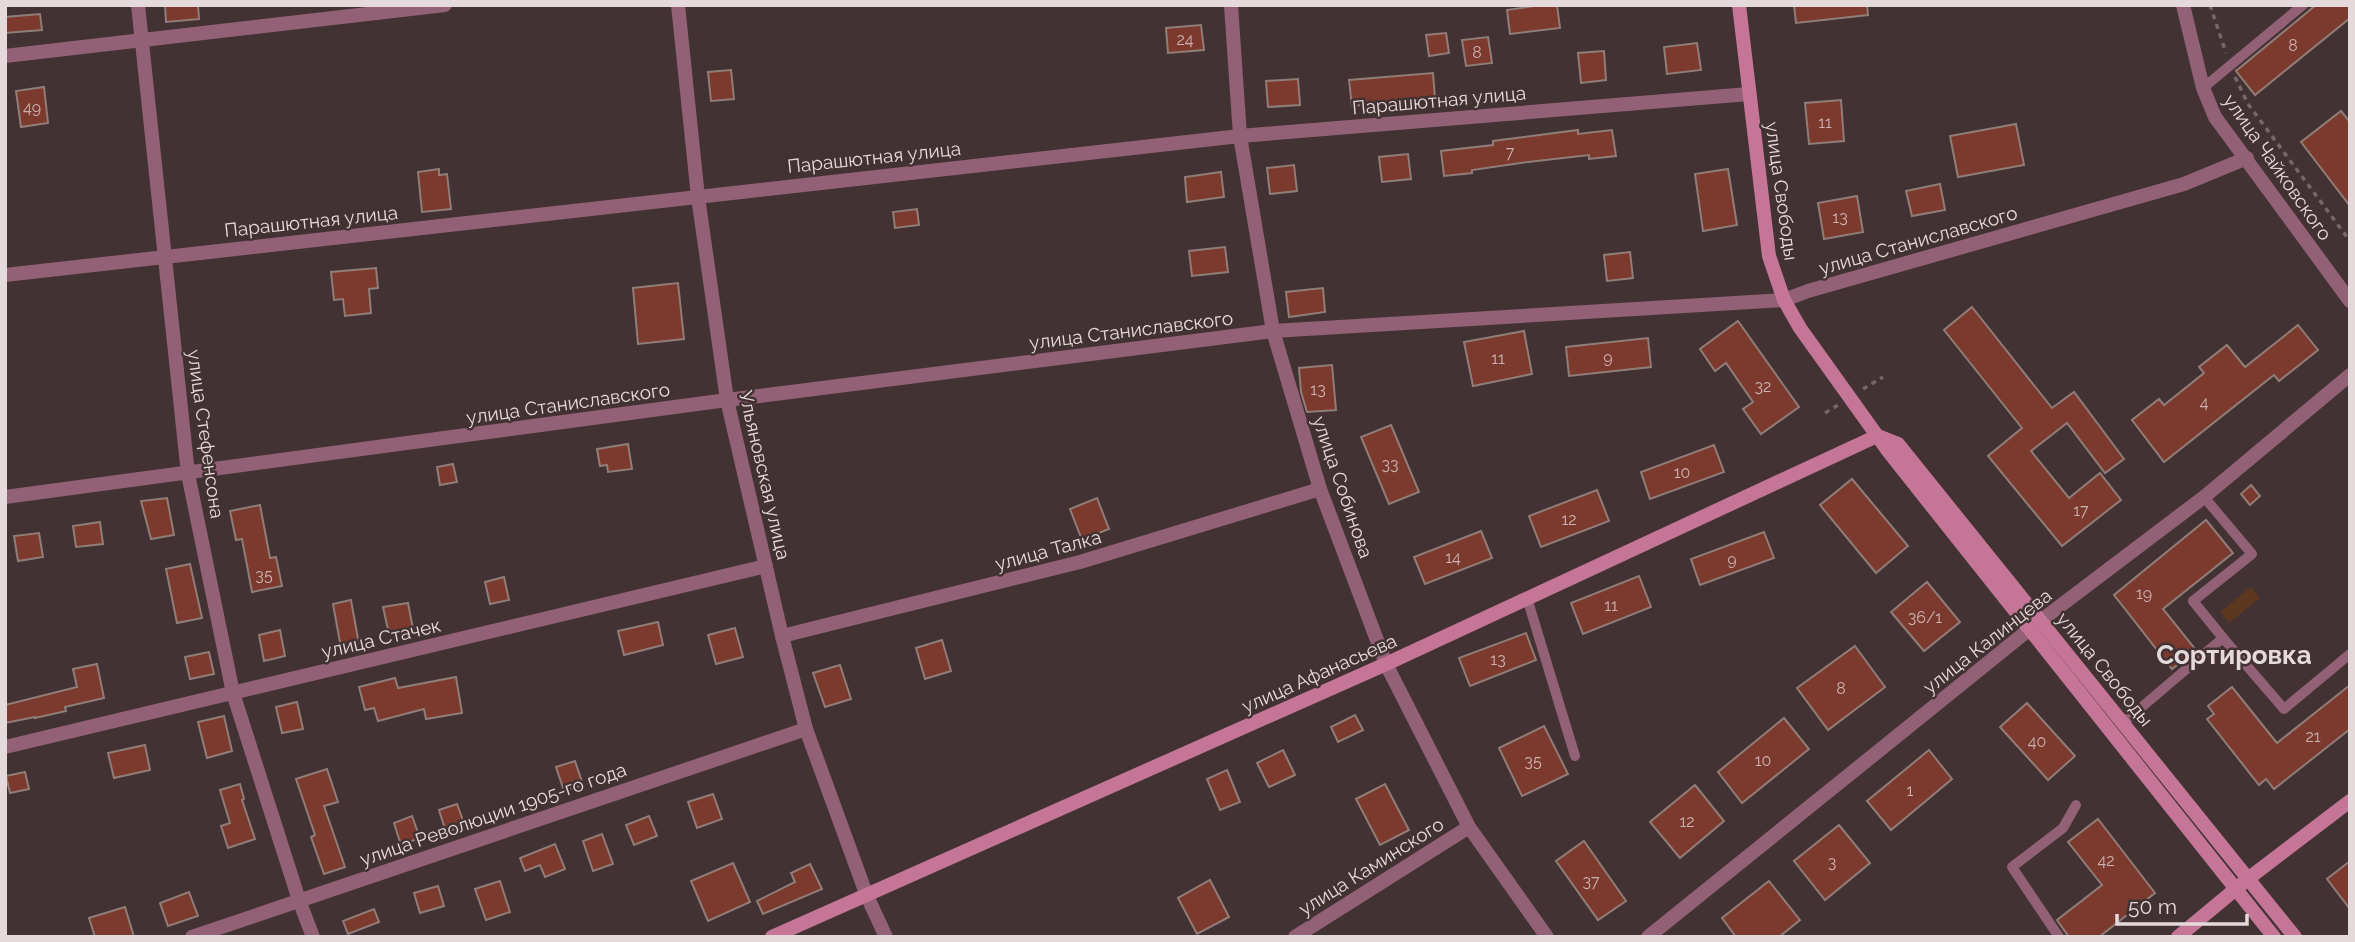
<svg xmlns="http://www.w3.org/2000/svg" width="2355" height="942" viewBox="0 0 2355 942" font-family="Raleway,sans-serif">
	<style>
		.green { fill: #5c3821 }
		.building { fill: #7c392d; stroke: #907d78; stroke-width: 2 }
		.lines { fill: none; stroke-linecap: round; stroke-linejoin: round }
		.path { stroke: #766768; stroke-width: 3.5; stroke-dasharray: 5 5; stroke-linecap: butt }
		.lane { stroke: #926175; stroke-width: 10 }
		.street { stroke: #926175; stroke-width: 14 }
		.secondary { stroke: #c57697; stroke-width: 14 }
		.labels { text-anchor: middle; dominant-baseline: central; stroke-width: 5; stroke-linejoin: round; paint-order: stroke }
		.number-label { font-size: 16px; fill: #cbb2b0 }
		.street-label { font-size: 19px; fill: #e5dadb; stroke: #433233 }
		.district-label { font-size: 26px; font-weight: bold; fill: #e5dadb; stroke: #433233 }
	</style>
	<rect width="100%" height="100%" fill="#433233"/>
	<path class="green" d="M2251 587 2260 598 2229 623 2220 612Z"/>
	<g class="building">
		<path d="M165 5H198L199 19 166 22Z"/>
		<path d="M1541 5H1557L1560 28 1510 34 1507 10Z"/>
		<path d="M1794 5H1867L1868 15 1796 23Z"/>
		<path d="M2316 5H2350V18L2255 95 2236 71Z"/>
		<path d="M40 14 42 30 5 33V17Z"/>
		<path d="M1201 25 1204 50 1168 53 1166 28Z"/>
		<path d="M1446 33 1449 53 1429 56 1426 35Z"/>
		<path d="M1488 37 1492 63 1466 66 1462 40Z"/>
		<path d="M1697 43 1701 70 1667 74 1664 47Z"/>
		<path d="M1604 51 1606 80 1581 83 1578 53Z"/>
		<path d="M731 70 734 99 711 101 708 72Z"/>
		<path d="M1433 73 1435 98 1352 106 1349 80Z"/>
		<path d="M1298 79 1300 105 1268 107 1266 81Z"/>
		<path d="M44 87 48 123 21 127 16 91Z"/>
		<path d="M1841 100 1844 141 1809 144 1805 103Z"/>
		<path d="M2341 111 2350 122V206L2301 142Z"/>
		<path d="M2016 124 2024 165 1958 177 1950 136Z"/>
		<path d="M1578 130V134L1612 130 1616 156 1589 159V155L1528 162 1472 170V173L1444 176 1441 151 1493 145V141Z"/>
		<path d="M1408 154 1411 179 1382 182 1379 157Z"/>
		<path d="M1294 165 1297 191 1270 194 1267 168Z"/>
		<path d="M439 169V175L447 174 451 209 422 212 418 172Z"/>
		<path d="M1728 169 1737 225 1703 231 1695 174Z"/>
		<path d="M1221 172 1224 197 1187 202 1185 177Z"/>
		<path d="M1940 184 1945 210 1912 216 1906 191Z"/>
		<path d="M1857 196 1863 232 1824 239 1818 203Z"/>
		<path d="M917 209 919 225 895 228 893 212Z"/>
		<path d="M1225 247 1228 272 1192 276 1189 251Z"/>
		<path d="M1630 252 1633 278 1607 281 1604 255Z"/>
		<path d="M376 268 378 288 369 289 371 313 345 316 343 299 334 300 331 272Z"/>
		<path d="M678 283 684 339 638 344 633 288Z"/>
		<path d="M1323 288 1325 312 1289 317 1286 292Z"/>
		<path d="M1972 307 2052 408 2074 392 2124 459 2105 473 2067 423 2031 451 2069 498 2100 473 2121 500 2062 546 1988 456 2022 428 1944 330Z"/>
		<path d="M1738 321 1799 407 1761 434 1743 409 1753 402 1726 363 1715 371 1700 349Z"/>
		<path d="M2298 325 2318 350 2279 381 2274 375 2164 462 2132 420 2159 399 2164 405 2204 373 2199 367 2227 345 2245 367Z"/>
		<path d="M1524 331 1532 374 1473 386 1464 342Z"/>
		<path d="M1648 338 1651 367 1569 376 1566 347Z"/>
		<path d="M1332 365 1336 410 1307 412 1301 392 1299 368Z"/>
		<path d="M1391 425 1419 492 1389 504 1361 437Z"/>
		<path d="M628 444 632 469 608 472 607 465 600 466 597 449Z"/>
		<path d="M1714 445 1724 472 1650 499 1641 472Z"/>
		<path d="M453 464 457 482 440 485 437 467Z"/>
		<path d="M1852 479 1908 546 1876 573 1820 505Z"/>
		<path d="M2251 485 2260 496 2250 505 2241 494Z"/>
		<path d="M1597 490 1609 521 1541 547 1529 516Z"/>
		<path d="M167 498 174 535 151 539 141 501Z"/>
		<path d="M1097 498 1109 529 1082 540 1070 509Z"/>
		<path d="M260 505 270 558 276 557 282 586 252 592 242 539 236 540 230 511Z"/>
		<path d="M2206 520 2233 553 2163 609 2196 650 2172 669 2114 595Z"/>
		<path d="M100 522 103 544 76 547 73 526Z"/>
		<path d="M1481 531 1492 558 1425 584 1414 557Z"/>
		<path d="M1764 532 1774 558 1700 585 1691 559Z"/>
		<path d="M39 533 43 557 18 561 14 536Z"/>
		<path d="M190 564 202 618 177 623 166 569Z"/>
		<path d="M1639 576 1651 607 1583 634 1571 603Z"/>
		<path d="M504 577 509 600 490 604 485 582Z"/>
		<path d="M1927 582 1960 622 1924 651 1891 612Z"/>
		<path d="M351 600 359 644 341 648 333 604Z"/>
		<path d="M408 603 413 629 389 634 383 607Z"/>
		<path d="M658 622 663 645 624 655 618 631Z"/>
		<path d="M735 628 743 657 716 664 708 635Z"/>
		<path d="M280 630 285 656 264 661 259 635Z"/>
		<path d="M1526 633 1536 660 1470 686 1459 658Z"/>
		<path d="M942 640 951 671 925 679 916 648Z"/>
		<path d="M1855 646 1885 687 1828 730 1797 688Z"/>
		<path d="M209 652 214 674 190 679 185 657Z"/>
		<path d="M97 664 104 698 65 707 66 711 35 718V717L5 723V705L77 687 73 669Z"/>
		<path d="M840 665 851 699 825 707 813 673Z"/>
		<path d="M456 677 462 713 426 719 424 709 378 721 374 708 365 710 359 687 395 678 398 688Z"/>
		<path d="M2350 685V729L2274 789 2266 779 2259 785 2207 719 2214 714 2208 706 2232 687 2277 743Z"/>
		<path d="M297 702 303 729 282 733 276 707Z"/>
		<path d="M2027 703 2075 756 2048 780 2000 727Z"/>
		<path d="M1355 715 1363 730 1338 742 1331 727Z"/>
		<path d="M224 716 232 751 207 758 198 722Z"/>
		<path d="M1784 718 1809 749 1742 803 1718 772Z"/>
		<path d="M1544 726 1568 774 1522 796 1499 748Z"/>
		<path d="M145 745 150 770 114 778 108 753Z"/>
		<path d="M1283 750 1295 775 1269 787 1257 763Z"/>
		<path d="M1929 750 1952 779 1891 830 1867 801Z"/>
		<path d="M575 761 583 785 564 791 556 767Z"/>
		<path d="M327 769 338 802 324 806 345 867 324 874 311 837 315 835 296 779Z"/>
		<path d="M1227 770 1240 802 1220 810 1207 779Z"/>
		<path d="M25 772 29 789 10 793 6 776Z"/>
		<path d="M240 784 244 799 242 800 255 839 228 848 221 826 230 823 220 790Z"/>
		<path d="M1385 784 1409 830 1380 845 1356 799Z"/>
		<path d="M1695 785 1724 821 1680 858 1650 822Z"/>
		<path d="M713 794 722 819 697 828 688 802Z"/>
		<path d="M457 804 465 826 446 832 439 810Z"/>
		<path d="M412 816 420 838 401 845 394 823Z"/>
		<path d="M649 816 657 836 634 845 626 825Z"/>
		<path d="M2098 819 2155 893 2099 937H2069L2057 920 2102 885 2068 842Z"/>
		<path d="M1839 825 1870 863 1825 900 1794 861Z"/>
		<path d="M602 834 613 864 593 871 583 841Z"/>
		<path d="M1584 841 1626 901 1598 920 1556 861Z"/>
		<path d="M555 844 565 869 545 877 540 865 525 871 520 858Z"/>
		<path d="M2350 861V909L2327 879Z"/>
		<path d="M733 863 750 902 708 921 691 881Z"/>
		<path d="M810 864 822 889 763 914 757 901 795 882 791 873Z"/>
		<path d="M1210 880 1229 917 1197 934 1178 898Z"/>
		<path d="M500 881 510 912 486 920 475 889Z"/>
		<path d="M1769 881 1800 920 1779 937H1736L1722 918Z"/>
		<path d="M438 886 444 906 420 913 414 893Z"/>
		<path d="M189 892 198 916 168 926 160 903Z"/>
		<path d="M125 907 134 937H95L89 918Z"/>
		<path d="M374 909 379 922 348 934 343 921Z"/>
	</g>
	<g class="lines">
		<g class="path">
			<path d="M2210 5 2226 53"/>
			<path d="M2235 77 2248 104 2350 241"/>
			<path d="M1863 389 1883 377"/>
			<path d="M1825 413 1838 405"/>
		</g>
		<g class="lane">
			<path d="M2203 88 2303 5"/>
			<path d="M1527 598 1575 756"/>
			<path d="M2223 638 2284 709 2350 654"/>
			<path d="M2123 723 2223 638 2193 601 2252 554 2204 497"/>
			<path d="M2059 937 2012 867 2063 828 2076 805"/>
		</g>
		<g class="street">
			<path d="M138 5 188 474 233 693 299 900 313 937"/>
			<path d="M678 5 698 197 727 400 782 636 806 729 867 896 886 937"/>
			<path d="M1231 5 1240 136 1273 331 1320 489 1386 664 1469 827 1547 937"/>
			<path d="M2183 5 2203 88 2215 117 2350 301"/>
			<path d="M5 56 445 5"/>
			<path d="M5 275 1240 136 1749 94"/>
			<path d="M5 497 727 400 1273 331 1784 300 1808 291 2184 184 2247 158"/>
			<path d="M782 636 1080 562 1320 489"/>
			<path d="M5 747 766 566"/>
			<path d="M192 937 806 729"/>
			<path d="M1295 937 1469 827"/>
			<path d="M1648 937 2031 628 2204 497 2350 375"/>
		</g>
		<g class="secondary">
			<path d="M1739 5 1769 256 1784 300 1800 328 1888 451 2274 937"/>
			<path d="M1878 436 1898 444 2295 937"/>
			<path d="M772 937 1386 664 1877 436"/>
			<path d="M2178 937 2249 878 2350 801"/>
		</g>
	</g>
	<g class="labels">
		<g class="number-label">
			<text x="1185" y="39">24</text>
			<text x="2293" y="45">8</text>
			<text x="1477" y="52">8</text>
			<text x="32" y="107">49</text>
			<text x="1825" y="122">11</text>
			<text x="1510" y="152">7</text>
			<text x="1840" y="217">13</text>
			<text x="1608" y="357">9</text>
			<text x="1498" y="358">11</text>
			<text x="1763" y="386">32</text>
			<text x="1318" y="389">13</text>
			<text x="2204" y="402">4</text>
			<text x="1390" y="464">33</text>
			<text x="1682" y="472">10</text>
			<text x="2081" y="510">17</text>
			<text x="1569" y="519">12</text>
			<text x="1453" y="557">14</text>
			<text x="1732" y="559">9</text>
			<text x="264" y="575">35</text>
			<text x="2144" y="593">19</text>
			<text x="1611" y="605">11</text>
			<text x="1925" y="617">36/1</text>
			<text x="1498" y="659">13</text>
			<text x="1841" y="688">8</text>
			<text x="2313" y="736">21</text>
			<text x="2037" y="741">40</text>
			<text x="1763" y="760">10</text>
			<text x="1533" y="761">35</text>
			<text x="1910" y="790">1</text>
			<text x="1687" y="821">12</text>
			<text x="2106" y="860">42</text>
			<text x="1832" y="862">3</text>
			<text x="1591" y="881">37</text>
		</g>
		<g class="street-label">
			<text transform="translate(1439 100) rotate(-5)">Парашютная улица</text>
			<text transform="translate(874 157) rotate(-6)">Парашютная улица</text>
			<text transform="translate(2278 167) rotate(55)">улица Чайковского</text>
			<text transform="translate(1782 191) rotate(82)">улица Свободы</text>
			<text transform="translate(311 221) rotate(-6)">Парашютная улица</text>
			<text transform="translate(1918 240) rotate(-16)">улица Станиславского</text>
			<text transform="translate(1131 330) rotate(-7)">улица Станиславского</text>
			<text transform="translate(568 403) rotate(-8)">улица Станиславского</text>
			<text transform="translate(206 434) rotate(82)">улица Стефенсона</text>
			<text transform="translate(765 475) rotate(77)">Ульяновская улица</text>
			<text transform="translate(1343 487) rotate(71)">улица Собинова</text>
			<text transform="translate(1048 550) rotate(-15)">улица Талка</text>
			<text transform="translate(381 638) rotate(-13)">улица Стачек</text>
			<text transform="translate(1987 641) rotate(-38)">улица Калинцева</text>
			<text transform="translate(2105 669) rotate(51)">улица Свободы</text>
			<text transform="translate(1319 673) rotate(-24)">улица Афанасьева</text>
			<text transform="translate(493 814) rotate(-19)">улица Революции 1905-го года</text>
			<text transform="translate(1371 866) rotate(-32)">улица Каминского</text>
		</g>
		<g class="district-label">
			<text x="2234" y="655">Сортировка</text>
		</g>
	</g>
	<rect width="2355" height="942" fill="none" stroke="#e5dadb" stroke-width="14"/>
	<path d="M2117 914v10h130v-10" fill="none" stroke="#e5dadb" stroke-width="3.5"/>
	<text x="2128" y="914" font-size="21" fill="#e5dadb" stroke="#433233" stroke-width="5" paint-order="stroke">50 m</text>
</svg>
